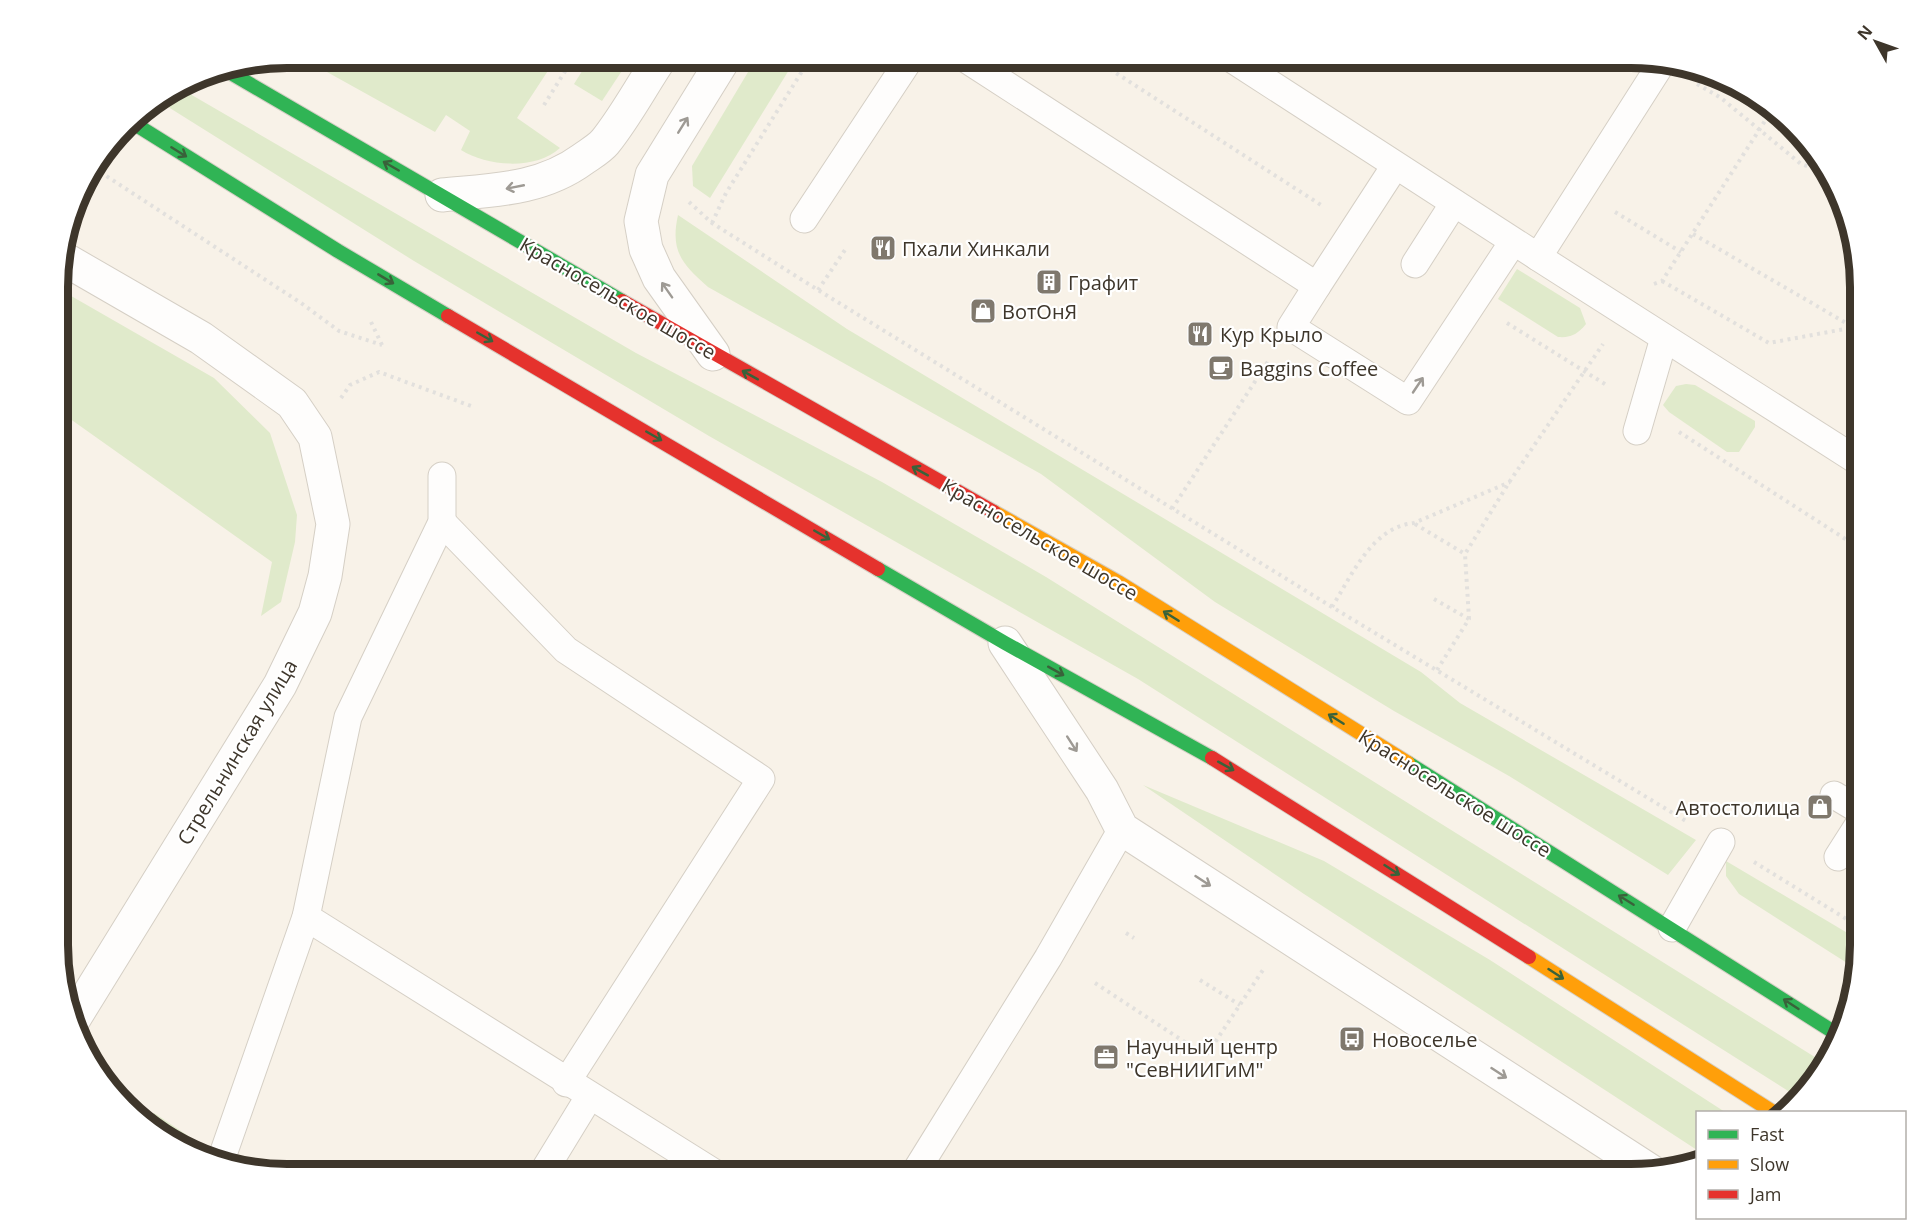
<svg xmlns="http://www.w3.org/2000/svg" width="1918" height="1231" viewBox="0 0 1918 1231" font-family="'Open Sans',sans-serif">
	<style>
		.green { fill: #e0eacb }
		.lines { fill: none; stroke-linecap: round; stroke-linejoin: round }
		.lane-casing { stroke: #d5cfc5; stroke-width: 29 }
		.street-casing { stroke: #d5cfc5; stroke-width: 35 }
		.fast-casing { stroke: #d5cfc5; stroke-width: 16 }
		.slow-casing { stroke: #d5cfc5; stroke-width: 16 }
		.jam-casing { stroke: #d5cfc5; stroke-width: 16 }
		.path { stroke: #e2e0dd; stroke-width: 4; stroke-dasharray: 3 4.5; stroke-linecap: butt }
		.lane { stroke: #fefdfc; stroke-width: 27 }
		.street { stroke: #fefdfc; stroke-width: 33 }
		.fast { stroke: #30b455; stroke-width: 14 }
		.slow { stroke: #ff9f0a; stroke-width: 14 }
		.jam { stroke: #e5322d; stroke-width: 14 }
		.oneway { stroke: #9e9a94 }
		.oneway2 { stroke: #39623a }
		.labels { text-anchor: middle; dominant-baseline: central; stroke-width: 4.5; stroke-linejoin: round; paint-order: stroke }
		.poi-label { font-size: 20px; fill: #3e362b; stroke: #fff; text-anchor: start }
		.street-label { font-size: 20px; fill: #3e362b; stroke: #fff }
		.rim { fill: none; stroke: #3e362b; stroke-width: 8 }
	</style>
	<rect width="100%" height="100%" fill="#f8f2e8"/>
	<g class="green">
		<path d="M300 57H505L513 60 522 57H557L517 118 560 148C536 170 488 167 461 150L470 131 446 115 435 132Z"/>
		<path d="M591 57H631L602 101 574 84Z"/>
		<path d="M757 57H797L710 198 693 186 692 166Z"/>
		<path d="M178 87 636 353 882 482 1046 577 1826 1064 1822 1072 1796 1096 1138 679 709 436 414 261 157 100Z"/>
		<path d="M678 215 847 329 1421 672 1460 703 1696 840 1668 875 1509 776 1394 711 1215 602 1041 474 708 287C682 264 670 251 678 215Z"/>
		<path d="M1517 269 1580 308 1586 324C1578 334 1571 338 1558 337L1498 299Z"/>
		<path d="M59 289 214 378 270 433 297 515 295 542 281 602 261 616 272 562 59 411Z"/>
		<path d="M1686 384 1695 385 1755 421V427L1739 452H1727L1669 412 1663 405 1676 386Z"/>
		<path d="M1143 785 1324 861 1490 960 1725 1112H1698L1697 1150 1304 894Z"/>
		<path d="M1726 861 1861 941 1858 970 1739 894 1726 876Z"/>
		<path d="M154 1113 205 1147 203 1155 159 1135 148 1124Z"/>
	</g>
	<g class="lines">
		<g class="lane-casing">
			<g id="lane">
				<path d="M963 57 1317 286 1395 166"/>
				<path d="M1229 57 1538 257 1663 61"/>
				<path d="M804 219 911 57"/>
				<path d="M1538 257 1861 463"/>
				<path d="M1415 264 1454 203"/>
				<path d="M1317 286 1291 327 1408 401 1513 242"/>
				<path d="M1637 431 1664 338"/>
				<path d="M442 476V522L348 717 306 917 716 1174"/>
				<path d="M442 522 566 650 761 779 566 1083"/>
				<path d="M1834 795 1861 811"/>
				<path d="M1838 857 1861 821"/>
				<path d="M1672 928 1721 842"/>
				<path d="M220 1163 306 917"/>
				<path d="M542 1174 589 1097"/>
				<path d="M914 1174 1048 958 1122 829"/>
			</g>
		</g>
		<g class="street-casing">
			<g id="street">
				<path d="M442 195C492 190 541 190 583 159 590 154 599 149 605 142 626 116 642 85 661 57"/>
				<path d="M59 256 201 338 292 403 315 437 333 524 325 576 315 613 280 685 75 1017"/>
				<path d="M713 354 659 278 646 249 641 221 652 175 725 57"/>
				<path d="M1005 643 1102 790 1122 829 1652 1172"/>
			</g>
		</g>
		<g class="fast-casing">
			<g id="fast">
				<path d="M224 69 622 301"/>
				<path d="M130 121 338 251 448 316"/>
				<path d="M878 569 1005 643 1212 758"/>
				<path d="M1408 763 1840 1036"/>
			</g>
		</g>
		<g class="slow-casing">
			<g id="slow">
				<path d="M994 512 1118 582 1408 763"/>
				<path d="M1529 957 1773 1112"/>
			</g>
		</g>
		<g class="jam-casing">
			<g id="jam">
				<path d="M622 301 994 512"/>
				<path d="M448 316 878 569"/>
				<path d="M1212 758 1529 957"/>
			</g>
		</g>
		<g class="path">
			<path d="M1091 57 1321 205"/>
			<path d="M1697 84 1721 98 1801 164 1831 175"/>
			<path d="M544 105 574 57"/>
			<path d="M94 168 301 303 339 331 382 345"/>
			<path d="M689 202 712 223 818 290 1332 607 1686 821"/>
			<path d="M1615 212 1681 252"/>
			<path d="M712 223 726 193 811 57"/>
			<path d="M1693 234 1853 327"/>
			<path d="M1662 281 1769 343 1861 326"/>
			<path d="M1654 284 1662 281 1772 110"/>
			<path d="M818 290 845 250"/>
			<path d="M371 322 382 345"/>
			<path d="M1507 323 1608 386"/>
			<path d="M341 398 350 385 379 372 471 406"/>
			<path d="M1679 432 1861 549"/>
			<path d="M1172 509 1269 360"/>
			<path d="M1415 524 1465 554"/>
			<path d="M1434 599 1469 619"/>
			<path d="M1332 607C1352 575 1372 527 1414 523L1510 482"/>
			<path d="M1437 670 1469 619 1465 554 1510 481 1603 344"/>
			<path d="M1754 862 1861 928"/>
			<path d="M1126 933 1134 938"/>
			<path d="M1200 980 1240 1005"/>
			<path d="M1095 983 1206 1056 1263 970"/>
		</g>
		<use href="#lane" class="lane"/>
		<use href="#street" class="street"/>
		<use href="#fast" class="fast"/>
		<use href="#slow" class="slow"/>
		<use href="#jam" class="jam"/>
	</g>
	<defs><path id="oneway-shaft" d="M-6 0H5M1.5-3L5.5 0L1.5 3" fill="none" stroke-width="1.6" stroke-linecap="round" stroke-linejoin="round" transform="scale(1.5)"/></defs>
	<g class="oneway">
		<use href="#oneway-shaft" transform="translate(683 125) rotate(-58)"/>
		<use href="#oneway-shaft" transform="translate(515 187) rotate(169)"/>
		<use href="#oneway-shaft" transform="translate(667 290) rotate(-125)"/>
		<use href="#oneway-shaft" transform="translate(1418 385) rotate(-56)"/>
		<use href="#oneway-shaft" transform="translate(1072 744) rotate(57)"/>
		<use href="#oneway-shaft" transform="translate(1203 881) rotate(33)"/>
		<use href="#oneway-shaft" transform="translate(1499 1073) rotate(33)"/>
	</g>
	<g class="oneway2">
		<use href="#oneway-shaft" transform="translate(179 152) rotate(32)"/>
		<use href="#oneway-shaft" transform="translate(391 166) rotate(-150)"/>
		<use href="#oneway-shaft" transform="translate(386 279) rotate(31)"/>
		<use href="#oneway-shaft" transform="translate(485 337) rotate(30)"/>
		<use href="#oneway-shaft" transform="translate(750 375) rotate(-151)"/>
		<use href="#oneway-shaft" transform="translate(654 436) rotate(30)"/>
		<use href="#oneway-shaft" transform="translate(920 471) rotate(-151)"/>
		<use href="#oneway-shaft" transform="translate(822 535) rotate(30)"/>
		<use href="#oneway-shaft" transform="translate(1171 616) rotate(-148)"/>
		<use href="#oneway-shaft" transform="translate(1056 671) rotate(29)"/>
		<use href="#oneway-shaft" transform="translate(1336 719) rotate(-148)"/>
		<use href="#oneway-shaft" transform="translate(1226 766) rotate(29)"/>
		<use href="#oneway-shaft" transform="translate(1392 870) rotate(33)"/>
		<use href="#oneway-shaft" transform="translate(1626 900) rotate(-148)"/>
		<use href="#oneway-shaft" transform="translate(1556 974) rotate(33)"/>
		<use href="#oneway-shaft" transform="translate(1791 1004) rotate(-147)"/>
	</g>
	<defs>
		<g id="restaurant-square" transform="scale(1.35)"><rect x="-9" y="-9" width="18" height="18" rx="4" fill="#7f786d" stroke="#fff"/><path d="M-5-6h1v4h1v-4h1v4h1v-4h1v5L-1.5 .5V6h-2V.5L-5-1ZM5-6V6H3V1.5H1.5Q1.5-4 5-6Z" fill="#fff"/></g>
		<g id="building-square" transform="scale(1.35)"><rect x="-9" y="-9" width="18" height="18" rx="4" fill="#7f786d" stroke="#fff"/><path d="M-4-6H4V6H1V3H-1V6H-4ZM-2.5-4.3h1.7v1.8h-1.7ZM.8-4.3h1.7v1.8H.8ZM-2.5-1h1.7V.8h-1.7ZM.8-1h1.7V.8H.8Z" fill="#fff"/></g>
		<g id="shop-square" transform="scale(1.35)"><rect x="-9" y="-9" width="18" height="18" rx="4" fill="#7f786d" stroke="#fff"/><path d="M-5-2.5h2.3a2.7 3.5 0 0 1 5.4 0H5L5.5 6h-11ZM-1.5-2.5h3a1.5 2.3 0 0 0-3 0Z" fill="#fff"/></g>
		<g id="cafe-square" transform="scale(1.35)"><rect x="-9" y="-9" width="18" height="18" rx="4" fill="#7f786d" stroke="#fff"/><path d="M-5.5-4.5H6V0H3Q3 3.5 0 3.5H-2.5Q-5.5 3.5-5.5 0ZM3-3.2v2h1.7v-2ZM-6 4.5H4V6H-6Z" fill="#fff"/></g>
		<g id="bus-square" transform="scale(1.35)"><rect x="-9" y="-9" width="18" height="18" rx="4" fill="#7f786d" stroke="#fff"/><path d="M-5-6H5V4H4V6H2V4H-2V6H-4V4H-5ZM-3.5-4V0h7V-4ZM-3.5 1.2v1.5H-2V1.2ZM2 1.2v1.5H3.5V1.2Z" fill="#fff"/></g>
		<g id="office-square" transform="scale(1.35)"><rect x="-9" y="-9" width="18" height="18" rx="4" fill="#7f786d" stroke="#fff"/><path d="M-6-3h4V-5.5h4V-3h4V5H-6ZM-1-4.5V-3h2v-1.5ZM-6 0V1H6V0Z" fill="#fff"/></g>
	</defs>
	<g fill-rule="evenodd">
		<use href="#restaurant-square" x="883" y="248"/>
		<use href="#building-square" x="1049" y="282"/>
		<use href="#shop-square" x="983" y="311"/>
		<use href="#restaurant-square" x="1200" y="334"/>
		<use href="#cafe-square" x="1221" y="368"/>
		<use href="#shop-square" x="1820" y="807"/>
		<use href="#bus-square" x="1352" y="1039"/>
		<use href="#office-square" x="1106" y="1057"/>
	</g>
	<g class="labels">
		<g class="poi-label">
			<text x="902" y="248">Пхали Хинкали</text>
			<text x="1068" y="282">Графит</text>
			<text x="1002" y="311">ВотОнЯ</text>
			<text x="1220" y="334">Кур Крыло</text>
			<text x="1240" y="368">Baggins Coffee</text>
			<text x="1800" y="807" text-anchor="end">Автостолица</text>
			<text x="1372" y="1039">Новоселье</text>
			<text x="1126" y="1046">Научный центр<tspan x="1126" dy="23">"СевНИИГиМ"</tspan></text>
		</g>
		<g class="street-label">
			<text transform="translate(618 298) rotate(30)">Красносельское шоссе</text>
			<text transform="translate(1040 539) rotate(30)">Красносельское шоссе</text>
			<text transform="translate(237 752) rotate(-59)">Стрельнинская улица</text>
			<text transform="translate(1455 793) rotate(32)">Красносельское шоссе</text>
		</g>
	</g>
	<path d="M0 0H1918V1231H0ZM287 68H1631A219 219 0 0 1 1850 287V945A219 219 0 0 1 1631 1164H287A219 219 0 0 1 68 945V287A219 219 0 0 1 287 68Z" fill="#fff" fill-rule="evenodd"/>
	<path class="rim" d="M287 68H1631A219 219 0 0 1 1850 287V945A219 219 0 0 1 1631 1164H287A219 219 0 0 1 68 945V287A219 219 0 0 1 287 68Z"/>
	<rect x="1696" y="1111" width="210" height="108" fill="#ffffff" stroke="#b2afaa" stroke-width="1.5"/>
	<rect x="1708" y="1130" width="30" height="9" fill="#30b455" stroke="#b2afaa" stroke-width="1.5"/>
	<text x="1750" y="1141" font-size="18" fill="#3e362b">Fast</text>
	<rect x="1708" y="1160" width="30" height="9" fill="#ff9f0a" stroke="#b2afaa" stroke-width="1.5"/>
	<text x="1750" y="1171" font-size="18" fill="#3e362b">Slow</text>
	<rect x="1708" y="1190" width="30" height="9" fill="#e5322d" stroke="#b2afaa" stroke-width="1.5"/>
	<text x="1750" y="1201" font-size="18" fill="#3e362b">Jam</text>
	<g transform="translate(1876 42) rotate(310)" stroke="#ffffff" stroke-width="4.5" paint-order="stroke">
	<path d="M0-4.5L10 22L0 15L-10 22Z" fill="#3e362b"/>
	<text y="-9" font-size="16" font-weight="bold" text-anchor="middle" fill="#3e362b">N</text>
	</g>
</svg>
